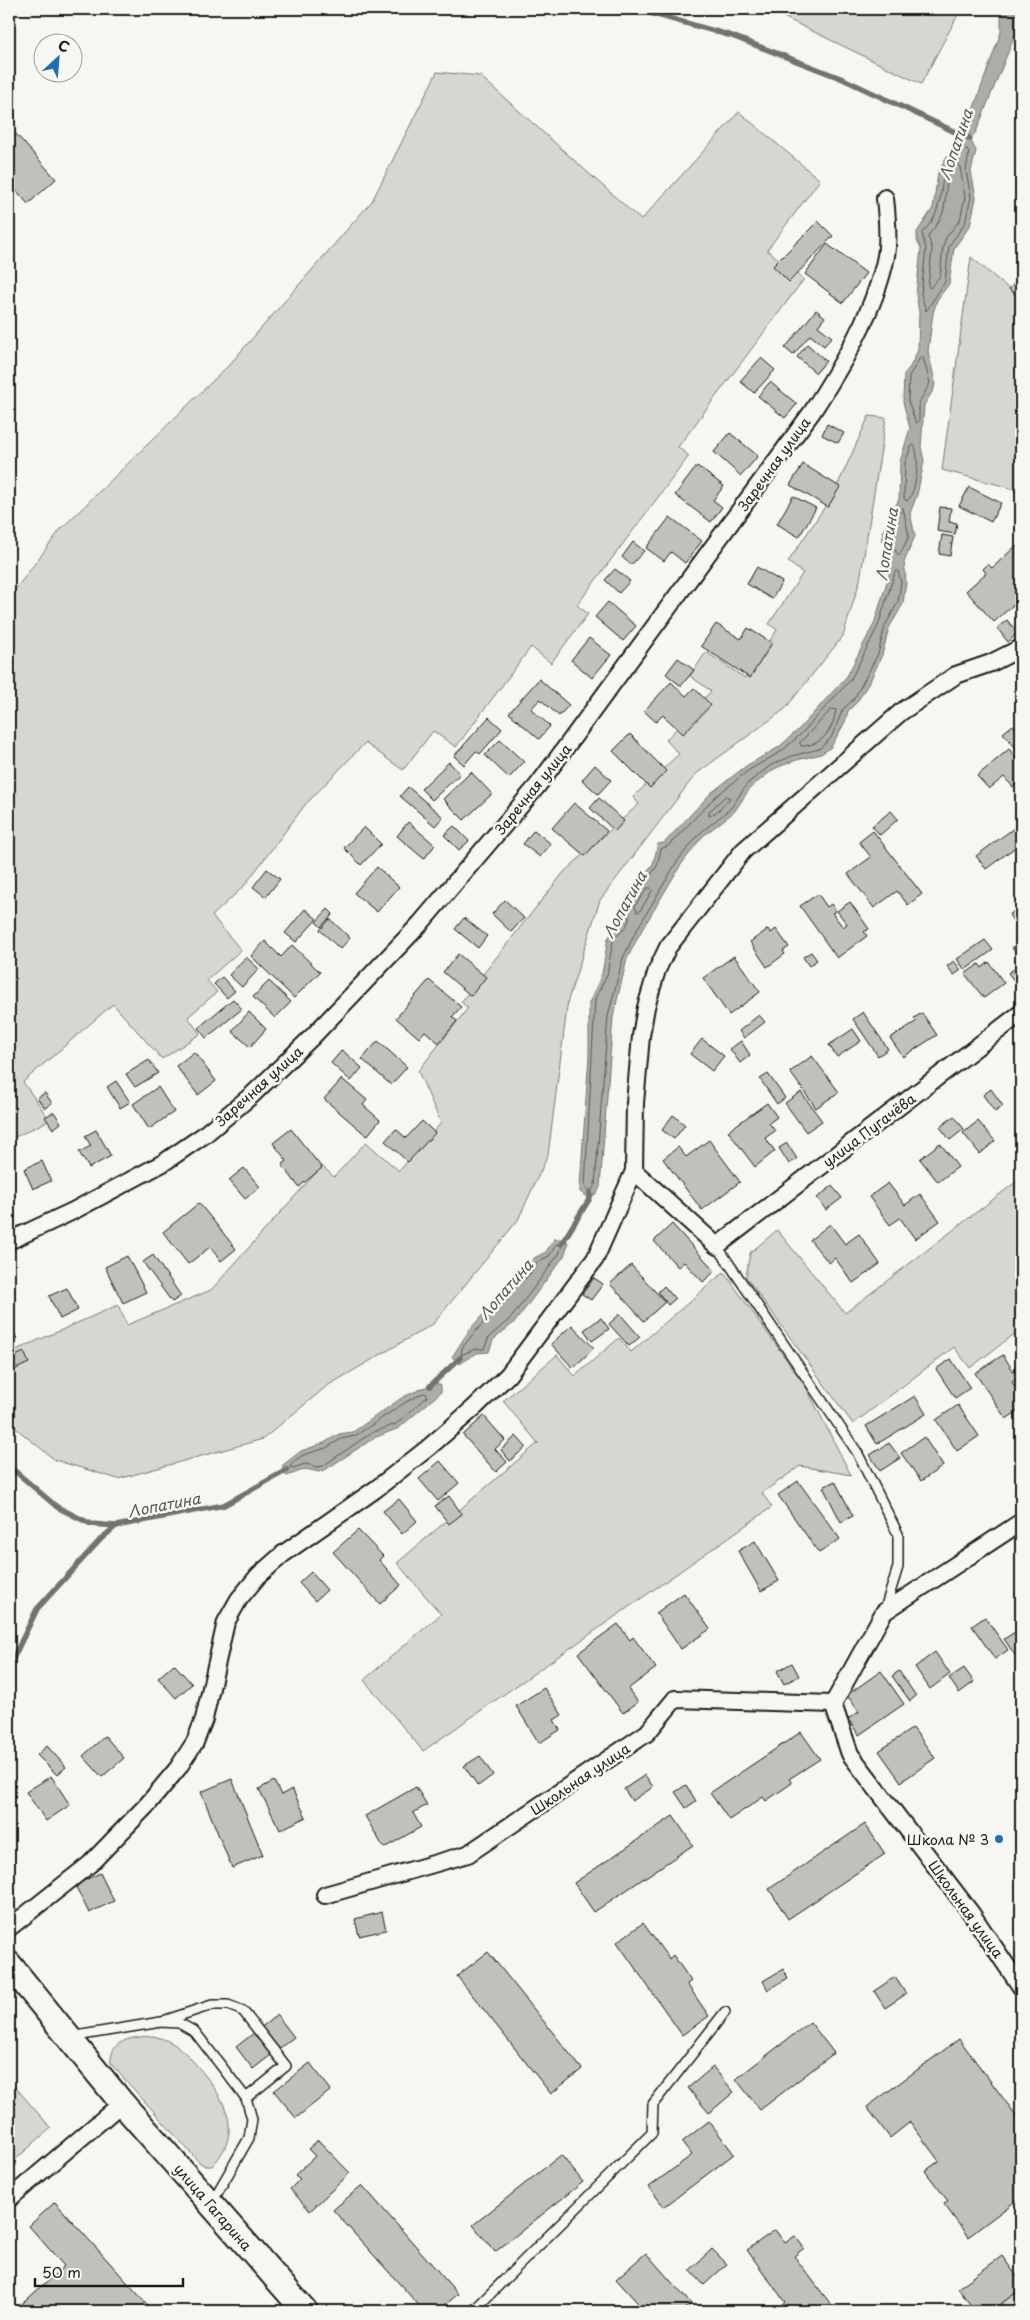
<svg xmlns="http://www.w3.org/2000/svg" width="1030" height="2320" viewBox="0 0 1030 2320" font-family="'Playpen Sans',sans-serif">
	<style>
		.green { fill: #d6d6d2; stroke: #797977 }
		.water { fill: #acaca9; stroke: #727271 }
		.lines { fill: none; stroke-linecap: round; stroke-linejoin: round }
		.shore { stroke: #565654; stroke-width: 1 }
		.stream { stroke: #727271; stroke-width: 5.5 }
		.building { fill: #c0c0bd; stroke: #1c1c1c }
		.service-casing { stroke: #1c1c1c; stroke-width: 12 }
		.minor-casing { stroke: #1c1c1c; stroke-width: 20 }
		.secondary-casing { stroke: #1c1c1c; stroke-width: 28 }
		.service { stroke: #f6f6f2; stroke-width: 9 }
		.minor { stroke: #f6f6f2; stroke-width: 16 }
		.secondary { stroke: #f6f6f2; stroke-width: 24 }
		.poi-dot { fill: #1f6fb2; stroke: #f6f6f2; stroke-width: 2 }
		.labels { text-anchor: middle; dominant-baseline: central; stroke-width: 5; stroke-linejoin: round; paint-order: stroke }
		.street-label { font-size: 14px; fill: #1c1c1c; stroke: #f6f6f2 }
		.poi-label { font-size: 14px; fill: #1c1c1c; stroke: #f6f6f2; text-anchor: end }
		.water-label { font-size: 15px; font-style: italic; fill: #565654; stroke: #f6f6f2 }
	</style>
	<rect width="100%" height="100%" fill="#f6f6f2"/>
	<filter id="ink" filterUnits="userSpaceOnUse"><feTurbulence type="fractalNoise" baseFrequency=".02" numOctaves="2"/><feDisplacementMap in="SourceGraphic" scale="10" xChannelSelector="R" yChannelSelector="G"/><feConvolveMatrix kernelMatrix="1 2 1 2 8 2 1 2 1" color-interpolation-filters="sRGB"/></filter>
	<g filter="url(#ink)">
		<g class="green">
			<path d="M767 9H961L921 84Z"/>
			<path d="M437 72 480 76 641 220 739 112 820 180 767 250 804 279 678 447 689 456 577 605 588 614 551 663 531 647 456 747 433 731 403 770 365 743 305 805 244 886 212 916 241 950 207 980 217 992 188 1017 200 1034 162 1059 113 1004 23 1082 50 1120 9 1140V598L60 530 230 364 372 201Z"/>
			<path d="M971 257 1021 299V498L1011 488 942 470Z"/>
			<path d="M869 416 886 418 860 580 843 636 785 709 696 774 600 900 568 1000 548 1155 518 1220 433 1324 327 1386 263 1439 118 1479 55 1460 12 1425 9 1419V1353L118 1305 127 1325 211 1290 322 1166 334 1177 366 1142 399 1171 441 1123 418 1071 468 1008 461 1002 564 872 639 804 633 797 679 754 666 740 711 691 690 676 706 652 745 678 777 630 769 624 803 573 788 562 834 493Z"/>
			<path d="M1021 1178V1329L970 1368 954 1347 853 1424 746 1277 750 1253 777 1230 845 1313Z"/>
			<path d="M724 1272 806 1387 851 1475 800 1466 762 1493 772 1507 423 1751 364 1680 441 1614 397 1563 538 1443 503 1401 557 1355 575 1376 619 1338 631 1352Z"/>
			<path d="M153 2036C177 2041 188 2055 204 2074 227 2103 243 2133 212 2166H205L199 2162 111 2064C109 2039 133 2037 153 2036Z"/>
			<path d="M9 2080 51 2128 9 2165Z"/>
			<path d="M1021 2289V2311H997L995 2308Z"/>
		</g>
		<g class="water">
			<path d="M1001 9H1021V20L976 132 970 139 976 151 971 171 976 198 970 226 954 248 949 284 937 300 933 313 928 351 935 382 934 389 924 405 921 447 924 461 917 495 910 513 915 536 904 562 906 582 903 604 889 628 882 655 870 681 857 702 848 711 845 722 831 747 821 754 793 761 774 769 750 788 735 811 702 837 680 866 639 935 627 959 613 1017 600 1187 597 1193 590 1198 580 1192V1186L589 1055V1003L602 974 608 938 624 919 623 907 628 895 653 864 658 844 664 843 711 793 746 766 779 747 799 729 847 676 874 624 889 575 892 556 891 550 882 540 883 531 899 499 900 462 910 428 903 402 904 374 910 367 918 350 919 312 916 294 921 249 917 241V232L933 208 938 173 945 159 970 139 967 127 1001 32Z"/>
			<path d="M554 1239H566L568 1244 564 1256 515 1322 493 1340 489 1352 477 1353 460 1364 452 1357 470 1329 491 1306 503 1299 509 1287 527 1269 534 1258 546 1252Z"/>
			<path d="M435 1383 441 1385V1392L399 1428 374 1438 325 1470 319 1472 306 1469 287 1476 282 1473 283 1465 301 1451 324 1443 339 1434 353 1432 403 1397Z"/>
		</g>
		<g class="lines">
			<g class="shore">
				<path d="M967 149 969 152 966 171 971 197 965 223 949 246 945 282 926 311 921 294 926 249 922 233C928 226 935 219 937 210 947 180 934 169 967 149Z"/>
				<path d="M958 165 960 167 965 197 960 220 946 237 943 247 940 276 930 288 928 286 932 249 928 236C934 228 940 221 943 212 948 198 942 172 958 165Z"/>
				<path d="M923 357 930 383 919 403V421L916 423 908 401 909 376 920 358Z"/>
				<path d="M914 445C921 455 916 494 907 501L904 499 905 463 911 447Z"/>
				<path d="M903 508 909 536 899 556 887 537 888 532Z"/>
				<path d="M898 571 901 582 898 602 885 626 878 654 854 699 843 709 831 738 819 749 792 756 771 765 747 784 731 808 699 834 676 863 635 933 623 958 608 1016 595 1185 592 1190 588 1191 585 1186 595 999 607 975 613 940 626 927 629 920V906L657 866 661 849 668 846 715 797 749 770 782 751 802 733 851 679 878 626 895 572Z"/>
				<path d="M832 709 836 710C833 730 822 746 801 746L800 743Z"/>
				<path d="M726 796 730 798 718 811 709 816V812Z"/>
				<path d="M648 888H651L652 891 640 911 637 912 635 906Z"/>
				<path d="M557 1244 562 1246 559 1254 511 1318 489 1337 484 1349H475L461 1355 462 1348 474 1333 495 1310 506 1302 513 1290 531 1273 537 1262 549 1256Z"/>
				<path d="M424 1393 427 1394V1397L396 1424 371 1433 323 1466 318 1467 305 1464 293 1468 290 1467 293 1462 303 1455 326 1448 341 1439 355 1436 406 1402Z"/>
			</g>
			<g class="stream">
				<path d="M636 9 732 36 843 79 970 139"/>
				<path d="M562 1243 590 1198V1192"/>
				<path d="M430 1386 460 1358"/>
				<path d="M9 1466 57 1507 91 1524 116 1526 224 1505 287 1470"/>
				<path d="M9 1667 37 1609 101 1539 116 1526"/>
			</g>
		</g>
		<g class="building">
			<path d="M9 126 56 179 28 204 9 182Z"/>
			<path d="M818 221 833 236 789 282 773 266Z"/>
			<path d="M827 244 866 273 843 303 805 274Z"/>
			<path d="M1021 276V296L1019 298 1009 289Z"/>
			<path d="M816 310 825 317 818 326 832 337 824 346 810 335 793 355 785 348Z"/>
			<path d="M807 344 826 361 816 373 797 357Z"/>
			<path d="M761 358 775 370 754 393 740 381Z"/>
			<path d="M770 382 797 404 785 418 758 396Z"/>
			<path d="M827 424 844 433 838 443 822 435Z"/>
			<path d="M730 433 758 456 741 476 714 452Z"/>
			<path d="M803 464 840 487 828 507 790 485Z"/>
			<path d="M697 466 724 486 713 500 722 507 711 522 675 495Z"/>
			<path d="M969 487 1001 503 991 522 959 506Z"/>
			<path d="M793 496 816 508 799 537 777 524Z"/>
			<path d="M940 507 951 508 949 522 957 523 955 534 937 531Z"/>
			<path d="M670 517 702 541 685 563 671 552 664 561 646 548Z"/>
			<path d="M942 535 953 537 950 556 939 554Z"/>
			<path d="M633 542 644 551 631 565 622 557Z"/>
			<path d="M1016 546 1021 552V598L994 622 966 591 986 573 983 569 988 564 992 568Z"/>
			<path d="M757 567 782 582 772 599 747 584Z"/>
			<path d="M615 569 630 581 619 593 605 580Z"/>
			<path d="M608 602 636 626 623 641 595 617Z"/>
			<path d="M1007 620 1018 633 1008 642 997 628Z"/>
			<path d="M716 624 741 639 748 628 772 643 750 678 701 646Z"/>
			<path d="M589 638 611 655 592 678 571 660Z"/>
			<path d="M678 658 694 670 681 686 666 674Z"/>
			<path d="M539 679 569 705 559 716 540 699 531 709 550 726 539 739 509 713Z"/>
			<path d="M671 682 686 696 694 688 711 705 683 734 663 715 656 722 644 711Z"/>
			<path d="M489 717 502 729 480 754 476 751 464 765 454 756Z"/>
			<path d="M1013 725 1021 734V754L1003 733Z"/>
			<path d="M630 734 666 771 650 788 613 751Z"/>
			<path d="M500 740 524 762 509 778 485 755Z"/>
			<path d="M1009 749 1021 763V780L1013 787 1004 777 989 789 977 776Z"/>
			<path d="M449 762 460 774 432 800 421 789Z"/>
			<path d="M595 765 611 780 598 794 582 780Z"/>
			<path d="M471 772 492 794 464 820 443 799Z"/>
			<path d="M408 787 443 817 435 826 400 796Z"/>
			<path d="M599 798 624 821 615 831 590 808Z"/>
			<path d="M574 803 607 831 585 856 552 828Z"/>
			<path d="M891 811 898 819 880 835 872 826Z"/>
			<path d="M408 822 435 845 424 859 397 836Z"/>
			<path d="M1021 823V843L986 869 976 856Z"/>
			<path d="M454 826 469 841 459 850 444 835Z"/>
			<path d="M364 827 381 844 361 865 344 848Z"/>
			<path d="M534 830 551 844 540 857 523 844Z"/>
			<path d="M873 831 922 894 908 905 897 891 874 908 848 874 871 857 859 842Z"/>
			<path d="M377 867 399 887 377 912 354 893Z"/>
			<path d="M267 869 280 879 266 897 253 887Z"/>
			<path d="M818 894 827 907 831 904 836 911 832 913 843 927 847 924 837 911 850 902 869 929 864 932 867 936 837 958 800 906Z"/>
			<path d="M505 900 524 918 511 932 492 914Z"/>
			<path d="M1021 906V932L1009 915Z"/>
			<path d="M305 909 317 919 296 942 285 933Z"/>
			<path d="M328 909 333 914 321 927 316 922Z"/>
			<path d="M464 918 487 936 478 948 455 929Z"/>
			<path d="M330 919 350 938 340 949 320 930Z"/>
			<path d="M768 929 771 933 776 929 789 947 783 951 785 954 767 967 750 942Z"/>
			<path d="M985 940 993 950 965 970 957 959Z"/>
			<path d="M265 941 281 957 292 945 320 972 294 998 251 956Z"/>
			<path d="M1021 941V959L1012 948Z"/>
			<path d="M811 952 817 960 809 966 803 957Z"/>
			<path d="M458 954 486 977 471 996 443 972Z"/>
			<path d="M734 956 760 992 729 1015 703 978Z"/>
			<path d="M246 957 259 969 242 987 229 975Z"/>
			<path d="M954 961 961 970 954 975 947 966Z"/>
			<path d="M989 962 1004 983 984 998 965 974 979 964 982 968Z"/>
			<path d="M1018 966 1021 970 1020 988 1008 973Z"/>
			<path d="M222 977 235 991 227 998 214 984Z"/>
			<path d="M429 980 461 1007 452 1017 457 1021 439 1043 425 1031 419 1038 396 1018Z"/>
			<path d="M269 981 291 1002 275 1018 253 997Z"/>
			<path d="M233 999 242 1009 206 1038 198 1028Z"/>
			<path d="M249 1012 266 1029 250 1047 232 1031Z"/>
			<path d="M863 1012 888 1049 878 1056 853 1019Z"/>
			<path d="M922 1013 937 1035 903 1057 890 1038 917 1021 914 1018Z"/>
			<path d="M759 1015 765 1022 744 1038 739 1031Z"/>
			<path d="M853 1029 861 1041 837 1057 829 1045Z"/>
			<path d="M702 1039 724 1056 712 1071 690 1054Z"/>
			<path d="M378 1041 407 1067 391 1085 362 1059Z"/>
			<path d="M741 1041 750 1055 740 1063 730 1049Z"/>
			<path d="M342 1050 362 1068 351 1081 331 1063Z"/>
			<path d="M194 1052 216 1081 198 1095 176 1066Z"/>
			<path d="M812 1056 839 1092 816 1108 790 1072Z"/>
			<path d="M149 1060 158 1073 135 1087 126 1074Z"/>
			<path d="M768 1074 785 1098 777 1104 760 1079Z"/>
			<path d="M342 1079 367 1100 363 1105 380 1120 367 1136 324 1099Z"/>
			<path d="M116 1081 130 1102 120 1108 107 1087Z"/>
			<path d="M158 1087 174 1112 149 1129 133 1104Z"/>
			<path d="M991 1089 1003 1106 995 1112 983 1095Z"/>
			<path d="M801 1092 822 1121 806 1132 785 1103Z"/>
			<path d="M45 1093 52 1103 45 1108 37 1098Z"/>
			<path d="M767 1103 777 1117 769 1123 775 1131 765 1138 775 1151 755 1167 728 1131Z"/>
			<path d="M54 1112 61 1123 53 1129 45 1117Z"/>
			<path d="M673 1115 685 1125 674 1139 662 1130Z"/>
			<path d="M954 1116 964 1129 950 1140 940 1127Z"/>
			<path d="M422 1121 435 1133 408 1162 385 1141 396 1129 406 1138Z"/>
			<path d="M978 1121 995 1141 980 1154 963 1133Z"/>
			<path d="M291 1129 322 1168 299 1187 282 1165 287 1161 273 1143Z"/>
			<path d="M96 1130 111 1156 89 1168 79 1152 91 1146 85 1136Z"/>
			<path d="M709 1140 740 1182 702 1210 663 1159 678 1147 686 1157Z"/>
			<path d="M787 1143 797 1159 789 1164 779 1148Z"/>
			<path d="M940 1143 958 1167 938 1182 920 1159Z"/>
			<path d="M42 1161 51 1181 33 1189 24 1169Z"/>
			<path d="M244 1168 260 1187 245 1199 229 1180Z"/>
			<path d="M888 1183 905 1205 920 1194 940 1221 915 1239 900 1218 890 1225 869 1197Z"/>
			<path d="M832 1186 842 1198 826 1210 817 1198Z"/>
			<path d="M199 1203 236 1249 221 1261 210 1247 188 1264 163 1232Z"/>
			<path d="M672 1224 715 1271 703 1282 684 1262 678 1267 654 1241Z"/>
			<path d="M830 1224 845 1244 859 1234 880 1264 853 1283 835 1258 829 1263 810 1240Z"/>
			<path d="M153 1255 181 1296 172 1302 143 1262Z"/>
			<path d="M127 1256 146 1292 123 1303 105 1267Z"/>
			<path d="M631 1265 665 1302 644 1321 610 1284Z"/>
			<path d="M594 1278 603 1284 591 1300 582 1294Z"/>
			<path d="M664 1286 675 1299 668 1305 658 1292Z"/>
			<path d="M67 1288 78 1310 60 1319 49 1296Z"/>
			<path d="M620 1314 640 1337 629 1346 609 1324Z"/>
			<path d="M601 1318 609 1329 592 1341 584 1330Z"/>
			<path d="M9 1320 17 1339 9 1342Z"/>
			<path d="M572 1325 594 1348 573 1368 551 1344Z"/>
			<path d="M24 1352 29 1363 9 1372V1359Z"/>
			<path d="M1003 1355 1018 1378 1012 1382 1021 1396V1409L1006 1419 975 1373Z"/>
			<path d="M951 1359 970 1388 955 1398 936 1369Z"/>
			<path d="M915 1396 926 1414 877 1444 866 1426Z"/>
			<path d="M958 1405 979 1436 957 1451 936 1420Z"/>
			<path d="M484 1416 505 1440 495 1449 507 1462 496 1472 463 1435Z"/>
			<path d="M516 1436 526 1447 510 1461 501 1450Z"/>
			<path d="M924 1437 943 1466 921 1481 901 1453Z"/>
			<path d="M889 1443 900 1458 880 1471 870 1455Z"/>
			<path d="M440 1461 459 1483 438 1501 419 1479Z"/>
			<path d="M798 1481 840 1539 819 1553 778 1495Z"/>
			<path d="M835 1481 853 1516 841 1522 823 1487Z"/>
			<path d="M449 1496 462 1514 449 1524 435 1506Z"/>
			<path d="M399 1499 417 1521 402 1534 383 1511Z"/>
			<path d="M358 1530 383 1556 379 1560 401 1585 380 1604 333 1552Z"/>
			<path d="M755 1541 779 1581 761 1591 738 1551Z"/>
			<path d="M311 1572 327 1590 315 1601 299 1583Z"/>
			<path d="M684 1593 710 1629 681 1649 656 1613Z"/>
			<path d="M985 1617 1008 1650 995 1659 972 1626Z"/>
			<path d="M618 1624 630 1640 633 1637 656 1668 628 1689 638 1702 623 1713 578 1653Z"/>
			<path d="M1018 1630 1021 1634V1664L1004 1639Z"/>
			<path d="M935 1652 950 1674 930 1689 915 1667Z"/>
			<path d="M792 1663 799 1676 784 1684 777 1671Z"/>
			<path d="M174 1664 192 1684 176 1698 158 1678Z"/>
			<path d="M964 1668 974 1682 959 1693 949 1678Z"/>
			<path d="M881 1671 904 1704 859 1735 848 1719 859 1712 847 1695Z"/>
			<path d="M899 1671 916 1696 910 1701 892 1676Z"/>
			<path d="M544 1688 562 1715 554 1720 560 1730 539 1743 516 1706Z"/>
			<path d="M913 1728 935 1758 901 1782 879 1751Z"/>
			<path d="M801 1732 820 1759 789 1779 792 1783 766 1801 763 1797 729 1820 710 1793Z"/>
			<path d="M105 1736 124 1758 102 1777 83 1756Z"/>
			<path d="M47 1746 66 1767 57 1775 37 1755Z"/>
			<path d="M480 1756 493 1775 478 1786 464 1766Z"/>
			<path d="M645 1775 653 1787 632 1801 624 1789Z"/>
			<path d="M51 1776 70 1805 46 1821 26 1792Z"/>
			<path d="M232 1779 263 1855 232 1868 201 1792Z"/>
			<path d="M274 1781 281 1795 292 1789 306 1817 280 1830 259 1789Z"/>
			<path d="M686 1785 696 1801 686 1808 675 1792Z"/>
			<path d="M416 1787 427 1805 413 1813 421 1827 384 1848 365 1816Z"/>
			<path d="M673 1816 693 1845 594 1912 574 1883Z"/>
			<path d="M865 1824 885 1854 788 1919 769 1889Z"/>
			<path d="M100 1873 114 1901 89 1913 75 1885Z"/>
			<path d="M382 1912 386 1930 359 1936 355 1919Z"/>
			<path d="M643 1923 669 1959 673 1955 691 1981 687 1984 709 2016 682 2035 617 1942Z"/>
			<path d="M488 1952 582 2069 551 2094 457 1976Z"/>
			<path d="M783 1969 788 1978 768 1990 763 1981Z"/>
			<path d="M895 1977 906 1994 885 2008 874 1991Z"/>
			<path d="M277 2015 294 2037 253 2069 236 2047Z"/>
			<path d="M810 2022 834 2053 760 2110 736 2079Z"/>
			<path d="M959 2039 1021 2122V2197L968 2237 944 2204 948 2201 925 2171 939 2161 910 2122 890 2138 867 2107Z"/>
			<path d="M310 2063 331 2090 296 2118 274 2091Z"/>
			<path d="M713 2067 734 2092 709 2113 688 2088Z"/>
			<path d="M709 2121 734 2154 664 2207 649 2187 692 2155 682 2142Z"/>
			<path d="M318 2140 350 2173 310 2211 290 2189 300 2179 295 2175 315 2156 308 2149Z"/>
			<path d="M561 2155 583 2182 495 2252 473 2225Z"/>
			<path d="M362 2185 458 2294 438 2311H424L333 2210Z"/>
			<path d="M55 2202 153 2311H14L64 2266 29 2226Z"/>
			<path d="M775 2230 785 2243 795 2236 804 2248 794 2256 836 2311H776L775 2309 785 2302 747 2250Z"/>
			<path d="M712 2249 727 2264 704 2285 690 2270Z"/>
			<path d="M646 2253 691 2304 682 2311H645L616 2279Z"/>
			<path d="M1002 2256 1021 2282V2289L991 2311H975L958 2288Z"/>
		</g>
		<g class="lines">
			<g class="service-casing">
				<g id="service">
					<path d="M717 1246 857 1452 898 1534V1567L884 1612"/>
					<path d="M166 2020 212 2005H228L243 2011 286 2066 246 2098"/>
					<path d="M70 2037 161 2022 179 2023 195 2032 246 2098 252 2119 249 2138 212 2202"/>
					<path d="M473 2311 652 2133 653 2104 725 2012"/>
				</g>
			</g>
			<g class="minor-casing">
				<g id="minor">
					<path d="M634 1171 717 1246 1021 1013"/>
					<path d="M9 1241 73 1211 163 1163 204 1135 252 1095 313 1036 420 924 538 785 812 412C841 367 876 309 886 256 889 237 887 216 885 198"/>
					<path d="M833 1704 850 1754 971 1913 1021 1987"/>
					<path d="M325 1895 468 1854 647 1733 675 1699 833 1704 884 1612 1021 1522"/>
					<path d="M9 1928 90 1864 148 1804 178 1768 195 1742 204 1719 226 1622 239 1599 258 1576 283 1554 376 1489 428 1448 475 1407 508 1375 595 1259 634 1171 635 1103 641 1036 646 1007 657 970 668 947 743 851 901 712 956 675 991 663 1021 648"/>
					<path d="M9 2199 122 2103"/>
				</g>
			</g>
			<g class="secondary-casing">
				<path id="secondary" d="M9 1964 122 2103 305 2311"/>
			</g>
			<use href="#service" class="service"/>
			<use href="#minor" class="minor"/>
			<use href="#secondary" class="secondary"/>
		</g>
	</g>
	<circle class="poi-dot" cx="999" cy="1839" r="5"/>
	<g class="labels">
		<g class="street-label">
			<text transform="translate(774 464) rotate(-54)">Заречная улица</text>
			<text transform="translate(533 789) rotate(-51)">Заречная улица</text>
			<text transform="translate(259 1086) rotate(-42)">Заречная улица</text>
			<text transform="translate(869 1130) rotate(-37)">улица Пугачёва</text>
			<text transform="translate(580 1779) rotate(-34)">Школьная улица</text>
			<text transform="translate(966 1909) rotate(54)">Школьная улица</text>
			<text transform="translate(213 2207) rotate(49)">улица Гагарина</text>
		</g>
		<g class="poi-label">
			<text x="989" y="1839">Школа № 3</text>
		</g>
		<g class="water-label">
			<text transform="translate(955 144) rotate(-71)">Лопатина</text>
			<text transform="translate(886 544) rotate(-81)">Лопатина</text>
			<text transform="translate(624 904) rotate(-61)">Лопатина</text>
			<text transform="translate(505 1289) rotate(-49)">Лопатина</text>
			<text transform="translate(164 1504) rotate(-11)">Лопатина</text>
		</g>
	</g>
	<rect width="1030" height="2320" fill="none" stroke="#f6f6f2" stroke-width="30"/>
	<rect x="15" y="15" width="1000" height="2290" fill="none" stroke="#1c1c1c" stroke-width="2" filter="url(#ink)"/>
	<g transform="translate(58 58) rotate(26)"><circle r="24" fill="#f6f6f2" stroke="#9f9f9c"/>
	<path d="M0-4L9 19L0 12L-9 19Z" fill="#1f6fb2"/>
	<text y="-8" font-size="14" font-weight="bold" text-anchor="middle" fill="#1c1c1c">С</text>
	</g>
	<path d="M35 2278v8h148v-8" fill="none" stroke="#1c1c1c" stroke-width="2.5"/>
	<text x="42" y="2278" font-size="15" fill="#1c1c1c" stroke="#f6f6f2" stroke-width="4" paint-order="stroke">50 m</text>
</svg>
